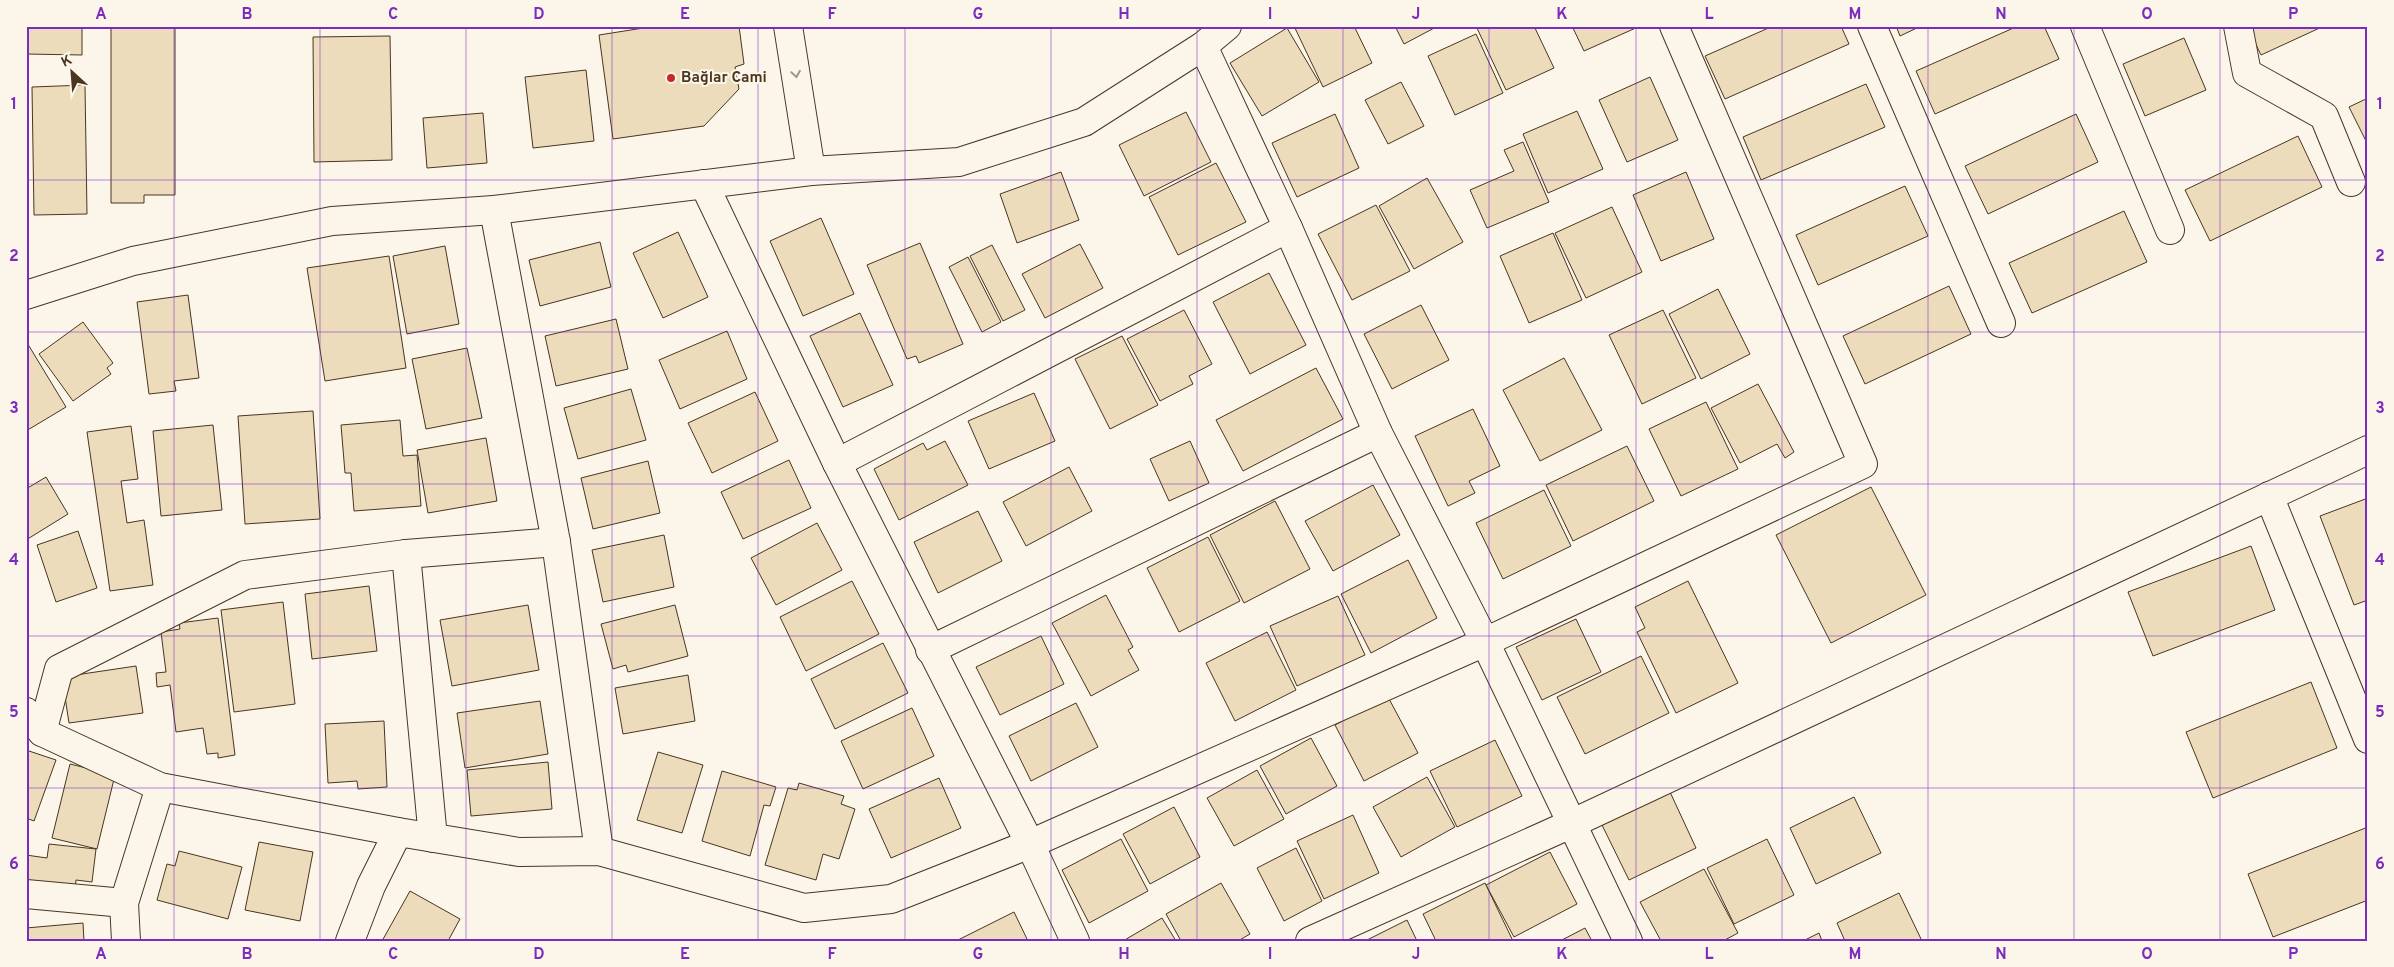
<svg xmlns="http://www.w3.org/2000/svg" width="2394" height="967" viewBox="0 0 2394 967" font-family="Overpass,sans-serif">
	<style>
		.building { fill: #ecdcbc; stroke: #4a3520 }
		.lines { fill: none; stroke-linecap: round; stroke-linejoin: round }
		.minor-casing { stroke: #4a3520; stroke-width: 30 }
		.secondary-casing { stroke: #4a3520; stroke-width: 30 }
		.minor { stroke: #fbf6e9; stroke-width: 28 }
		.secondary { stroke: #fbf6e9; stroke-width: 28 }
		.oneway { stroke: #a29684 }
		.grid { fill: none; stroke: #7b2cbf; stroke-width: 1; stroke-opacity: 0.55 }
		.poi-dot { fill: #c62828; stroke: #fbf6e9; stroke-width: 2 }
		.labels { text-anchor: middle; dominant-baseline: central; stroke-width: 4; stroke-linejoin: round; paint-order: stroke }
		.poi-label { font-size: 15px; font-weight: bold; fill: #4a3520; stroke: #fbf6e9; text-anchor: start }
		.neatline { fill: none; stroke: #7b2cbf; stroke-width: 2 }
		.grid-label { font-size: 16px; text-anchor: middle; font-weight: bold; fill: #7b2cbf }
	</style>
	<rect width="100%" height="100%" fill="#fbf6e9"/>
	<g class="building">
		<path d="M26 26H82V55L26 54Z"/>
		<path d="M111 26 175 27V195H144V203H111Z"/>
		<path d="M656 26H739L744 64 735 67 739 89 704 126 613 139 599 35Z"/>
		<path d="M1294 26H1354L1372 63 1323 87Z"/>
		<path d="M1395 26H1438L1404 44Z"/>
		<path d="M1476 26H1534L1554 68 1506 90Z"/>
		<path d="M1572 26H1637L1638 27 1584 51Z"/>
		<path d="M1773 26H1841L1849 44 1725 99 1705 56Z"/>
		<path d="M1896 26H1921L1900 36Z"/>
		<path d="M2018 26H2044L2059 59 1935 114 1916 71Z"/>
		<path d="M2247 26H2324L2261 55Z"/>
		<path d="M1287 28 1319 82 1262 116 1230 63Z"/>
		<path d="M1476 34 1503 93 1455 115 1428 56Z"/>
		<path d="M390 36 392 160 314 162 313 37Z"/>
		<path d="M2184 38 2206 90 2145 116 2123 64Z"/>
		<path d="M586 70 594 141 533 148 525 77Z"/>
		<path d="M1650 77 1678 140 1627 162 1599 100Z"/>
		<path d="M1401 82 1424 126 1388 144 1365 100Z"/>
		<path d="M1866 84 1885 127 1761 180 1743 137Z"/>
		<path d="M85 85 87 214 34 215 32 87Z"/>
		<path d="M2368 98V145L2349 107Z"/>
		<path d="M1577 111 1603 169 1548 193 1523 134Z"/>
		<path d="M1186 112 1211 162 1144 196 1119 145Z"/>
		<path d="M483 113 487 163 427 168 423 118Z"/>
		<path d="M1335 114 1359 168 1297 197 1272 143Z"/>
		<path d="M2076 114 2098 162 1988 214 1965 166Z"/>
		<path d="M2298 136 2322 187 2210 241 2185 190Z"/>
		<path d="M1523 142 1549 202 1487 228 1470 190 1514 171 1504 150Z"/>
		<path d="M1216 163 1246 222 1178 255 1149 197Z"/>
		<path d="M1061 172 1079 220 1017 243 1000 194Z"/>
		<path d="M1686 172 1714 239 1661 261 1633 195Z"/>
		<path d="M1427 178 1463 242 1414 269 1379 206Z"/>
		<path d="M1905 186 1928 236 1818 285 1796 235Z"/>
		<path d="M1376 205 1410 271 1352 300 1318 234Z"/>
		<path d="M1612 207 1642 272 1586 298 1555 233Z"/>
		<path d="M2124 211 2147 262 2032 313 2009 263Z"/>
		<path d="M821 218 854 294 803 316 770 241Z"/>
		<path d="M678 232 708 297 663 318 633 253Z"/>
		<path d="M1553 233 1582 300 1529 323 1500 256Z"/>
		<path d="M600 242 611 287 540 306 529 260Z"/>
		<path d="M920 243 963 344 919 363 916 356 907 359 867 265Z"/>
		<path d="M1080 244 1103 288 1045 318 1022 274Z"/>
		<path d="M992 245 1025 310 1003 321 970 256Z"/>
		<path d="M445 246 459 324 407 334 393 256Z"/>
		<path d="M389 256 406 368 325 381 307 268Z"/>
		<path d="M968 257 1001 322 982 332 949 267Z"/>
		<path d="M1269 273 1306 345 1250 374 1213 302Z"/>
		<path d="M1949 286 1971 334 1865 384 1843 336Z"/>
		<path d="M1718 289 1750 354 1701 379 1669 314Z"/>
		<path d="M188 295 199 378 174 381 176 391 149 394 137 302Z"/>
		<path d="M1421 305 1449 360 1392 389 1364 334Z"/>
		<path d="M1184 310 1212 364 1189 376 1193 384 1160 401 1127 339Z"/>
		<path d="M1663 310 1696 378 1642 404 1609 335Z"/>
		<path d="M860 313 893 385 843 407 810 336Z"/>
		<path d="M616 319 628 369 556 386 545 336Z"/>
		<path d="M83 322 113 363 107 368 111 374 73 401 39 354Z"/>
		<path d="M727 331 747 379 680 409 659 360Z"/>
		<path d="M1122 336 1158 405 1110 429 1075 359Z"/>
		<path d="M26 341 66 407 26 431Z"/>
		<path d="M467 348 482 418 426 429 412 359Z"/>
		<path d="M1564 358 1602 430 1540 461 1503 390Z"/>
		<path d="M1316 368 1343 419 1243 471 1216 420Z"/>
		<path d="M1758 384 1794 452 1785 458 1777 444 1740 463 1711 408Z"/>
		<path d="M631 389 646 440 578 459 564 408Z"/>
		<path d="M755 392 778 441 712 473 688 423Z"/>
		<path d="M1034 393 1055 441 989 469 968 421Z"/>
		<path d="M1706 402 1738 469 1681 496 1649 429Z"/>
		<path d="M1473 409 1500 466 1469 481 1475 493 1448 506 1415 436Z"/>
		<path d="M313 411 320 519 245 524 238 416Z"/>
		<path d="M400 420 403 456 417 455 421 506 354 511 351 473H345L341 425Z"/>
		<path d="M213 425 222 510 161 516 153 431Z"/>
		<path d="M131 426 138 479 121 481 127 523 144 520 153 585 110 591 87 432Z"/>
		<path d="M486 438 497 501 428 513 417 450Z"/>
		<path d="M945 441 968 485 899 520 874 469 923 443 927 450Z"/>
		<path d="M1190 441 1209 483 1169 501 1150 459Z"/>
		<path d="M1627 446 1654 501 1573 541 1546 485Z"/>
		<path d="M789 460 811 508 743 539 721 492Z"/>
		<path d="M648 461 660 513 593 529 581 478Z"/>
		<path d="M1069 467 1092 511 1026 546 1003 502Z"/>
		<path d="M46 477 68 514 26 540V489Z"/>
		<path d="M1373 485 1400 535 1333 571 1305 521Z"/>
		<path d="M1871 487 1926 595 1831 643 1776 535Z"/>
		<path d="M1544 490 1571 546 1503 579 1476 523Z"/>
		<path d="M2368 498V600L2354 605 2320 516Z"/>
		<path d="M1275 501 1310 569 1244 603 1210 535Z"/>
		<path d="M978 511 1002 561 938 593 914 542Z"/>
		<path d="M817 523 842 570 776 605 751 558Z"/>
		<path d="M78 531 97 588 56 602 37 545Z"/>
		<path d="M664 535 674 587 603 602 592 550Z"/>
		<path d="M1208 537 1240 601 1179 632 1147 568Z"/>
		<path d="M2251 546 2275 610 2153 656 2128 592Z"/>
		<path d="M1408 560 1437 618 1371 653 1341 594Z"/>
		<path d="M852 581 879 634 806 671 780 617Z"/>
		<path d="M1688 581 1738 683 1676 713 1637 632 1645 628 1635 607Z"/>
		<path d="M369 586 377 651 312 659 305 594Z"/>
		<path d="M1106 595 1133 647 1128 650 1139 670 1091 696 1052 623Z"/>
		<path d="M1338 596 1365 655 1297 686 1270 626Z"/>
		<path d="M283 602 295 704 234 712 221 610Z"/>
		<path d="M528 605 539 670 452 686 440 620Z"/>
		<path d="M675 605 688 656 628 672 626 665 613 669 601 624Z"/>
		<path d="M218 618 235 755 218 758V753L207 754 203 728 176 732 170 685 157 687 156 673 166 672 161 632 180 629 179 623Z"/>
		<path d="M1576 619 1601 672 1542 700 1516 647Z"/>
		<path d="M1267 632 1296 690 1235 721 1206 663Z"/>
		<path d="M1041 636 1064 684 1000 715 976 667Z"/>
		<path d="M883 643 908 693 835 729 811 679Z"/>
		<path d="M1641 656 1669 713 1585 754 1557 697Z"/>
		<path d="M136 666 143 713 69 723 62 677Z"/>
		<path d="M688 675 695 721 623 734 615 688Z"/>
		<path d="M2311 682 2337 748 2213 798 2186 732Z"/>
		<path d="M1388 697 1418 753 1364 781 1335 725Z"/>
		<path d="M540 701 548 754 465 768 457 713Z"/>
		<path d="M1076 703 1098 747 1031 781 1009 736Z"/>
		<path d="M912 708 934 756 863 789 841 741Z"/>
		<path d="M384 721 387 787 358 789 357 781 328 783 325 724Z"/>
		<path d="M1311 738 1337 786 1286 814 1260 766Z"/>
		<path d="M1495 740 1522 796 1457 827 1430 771Z"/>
		<path d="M26 750 56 760 34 821 26 818Z"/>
		<path d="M658 752 703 765 682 833 637 820Z"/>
		<path d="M548 762 552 809 471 816 467 770Z"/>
		<path d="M70 764 115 775 97 849 52 838Z"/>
		<path d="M1257 770 1284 819 1234 846 1207 798Z"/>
		<path d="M722 771 776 787 770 806 764 805 750 856 702 841Z"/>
		<path d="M1427 777 1455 827 1401 857 1373 807Z"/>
		<path d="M939 778 961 828 891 858 869 809Z"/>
		<path d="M799 783 844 796 841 804 855 809 839 859 823 854 816 880 765 865 788 788 797 790Z"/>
		<path d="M1670 792 1696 848 1629 880 1602 825Z"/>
		<path d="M1854 797 1881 853 1816 884 1790 828Z"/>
		<path d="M1174 807 1200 857 1150 884 1123 834Z"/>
		<path d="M1353 815 1379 873 1324 899 1297 841Z"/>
		<path d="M2368 827V900L2273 937 2248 874Z"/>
		<path d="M1121 839 1148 891 1089 923 1062 870Z"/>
		<path d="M1767 839 1794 895 1734 924 1707 868Z"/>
		<path d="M259 842 313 852 300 921 245 910Z"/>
		<path d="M49 844 96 849 92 882 76 880 75 891 26 885V855L47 858Z"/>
		<path d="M1296 848 1322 901 1284 921 1257 868Z"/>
		<path d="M179 851 242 867 228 919 157 900 167 864 175 866Z"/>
		<path d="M1550 852 1577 904 1514 937 1486 885Z"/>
		<path d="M1704 869 1738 933 1723 941H1661L1640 902Z"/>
		<path d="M1221 883 1250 934 1238 941H1181L1166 914Z"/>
		<path d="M1485 883 1513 941H1436L1423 914Z"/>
		<path d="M410 891 460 919 448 941H382Z"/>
		<path d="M1899 893 1922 941H1845L1837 923Z"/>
		<path d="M1014 912 1028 941H956Z"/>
		<path d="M1162 918 1176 941H1123Z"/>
		<path d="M1407 920 1417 941H1365Z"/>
		<path d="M83 923 84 941H26V928Z"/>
		<path d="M1585 928 1592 941H1560Z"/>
		<path d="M1819 933 1822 941H1803Z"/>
	</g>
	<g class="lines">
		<g class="minor-casing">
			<g id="minor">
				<path d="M788 26 811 171"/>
				<path d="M1872 26 2001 323"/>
				<path d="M2085 26 2170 230"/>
				<path d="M2238 26 2247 73 2324 116 2351 182"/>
				<path d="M1203 46 1288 228 1378 433 1485 642 1628 941"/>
				<path d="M704 184 837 463 1030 844 1075 941"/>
				<path d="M494 210 556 542 599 851"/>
				<path d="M837 463 1288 228"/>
				<path d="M2269 496 2368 739"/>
				<path d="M406 554 433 838"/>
				<path d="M930 650 1378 433"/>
				<path d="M26 712 42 732 160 787 398 832 519 852 599 851 804 908 891 899 1030 844 1485 642 1863 464 1674 26"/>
				<path d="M42 732 59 669 245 575 406 554 556 542"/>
				<path d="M26 894 124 903"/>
				<path d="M126 941 124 903 160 787"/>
				<path d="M350 941 371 886 398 832"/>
				<path d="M1310 941 1573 823 2368 450"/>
			</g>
		</g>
		<g class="secondary-casing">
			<path id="secondary" d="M26 295 133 261 332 221 494 210 811 171 959 162 1084 122 1203 46 1227 26"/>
		</g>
		<use href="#minor" class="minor"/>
		<use href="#secondary" class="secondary"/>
	</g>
	<defs><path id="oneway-chevron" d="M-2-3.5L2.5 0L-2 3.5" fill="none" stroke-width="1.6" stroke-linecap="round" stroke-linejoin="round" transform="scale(1.25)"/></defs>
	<use class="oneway" href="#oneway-chevron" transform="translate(796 74) rotate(81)"/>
	<path class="grid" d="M174 26V941M320 26V941M466 26V941M612 26V941M758 26V941M905 26V941M1051 26V941M1197 26V941M1343 26V941M1489 26V941M1636 26V941M1782 26V941M1928 26V941M2074 26V941M2220 26V941M26 180H2368M26 332H2368M26 484H2368M26 636H2368M26 788H2368"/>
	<circle class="poi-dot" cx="671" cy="78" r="5"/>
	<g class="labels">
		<g class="poi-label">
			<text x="681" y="78">Bağlar Cami</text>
		</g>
	</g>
	<rect width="2394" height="967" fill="none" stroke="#fbf6e9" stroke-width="55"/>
	<g transform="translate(72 72) rotate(334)" stroke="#fbf6e9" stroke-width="4" paint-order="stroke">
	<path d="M0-4L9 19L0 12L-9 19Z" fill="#4a3520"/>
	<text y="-8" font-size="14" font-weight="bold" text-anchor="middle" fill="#4a3520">K</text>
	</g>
	<rect x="28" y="28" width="2338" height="912" class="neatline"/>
	<g class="grid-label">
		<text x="101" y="19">A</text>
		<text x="247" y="19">B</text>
		<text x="393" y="19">C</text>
		<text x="539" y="19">D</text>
		<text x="685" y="19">E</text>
		<text x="832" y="19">F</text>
		<text x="978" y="19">G</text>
		<text x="1124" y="19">H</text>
		<text x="1270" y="19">I</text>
		<text x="1416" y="19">J</text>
		<text x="1562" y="19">K</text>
		<text x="1709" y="19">L</text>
		<text x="1855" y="19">M</text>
		<text x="2001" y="19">N</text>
		<text x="2147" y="19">O</text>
		<text x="2293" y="19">P</text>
		<text x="14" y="109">1</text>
		<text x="2380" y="109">1</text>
		<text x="14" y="261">2</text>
		<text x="2380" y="261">2</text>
		<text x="14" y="413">3</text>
		<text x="2380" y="413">3</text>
		<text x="14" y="565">4</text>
		<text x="2380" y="565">4</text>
		<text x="14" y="717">5</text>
		<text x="2380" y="717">5</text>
		<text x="14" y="869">6</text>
		<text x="2380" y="869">6</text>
		<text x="101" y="959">A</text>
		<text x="247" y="959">B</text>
		<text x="393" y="959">C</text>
		<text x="539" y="959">D</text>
		<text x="685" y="959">E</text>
		<text x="832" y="959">F</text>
		<text x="978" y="959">G</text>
		<text x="1124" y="959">H</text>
		<text x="1270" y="959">I</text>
		<text x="1416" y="959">J</text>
		<text x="1562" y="959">K</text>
		<text x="1709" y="959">L</text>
		<text x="1855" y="959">M</text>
		<text x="2001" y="959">N</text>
		<text x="2147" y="959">O</text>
		<text x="2293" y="959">P</text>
	</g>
</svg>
